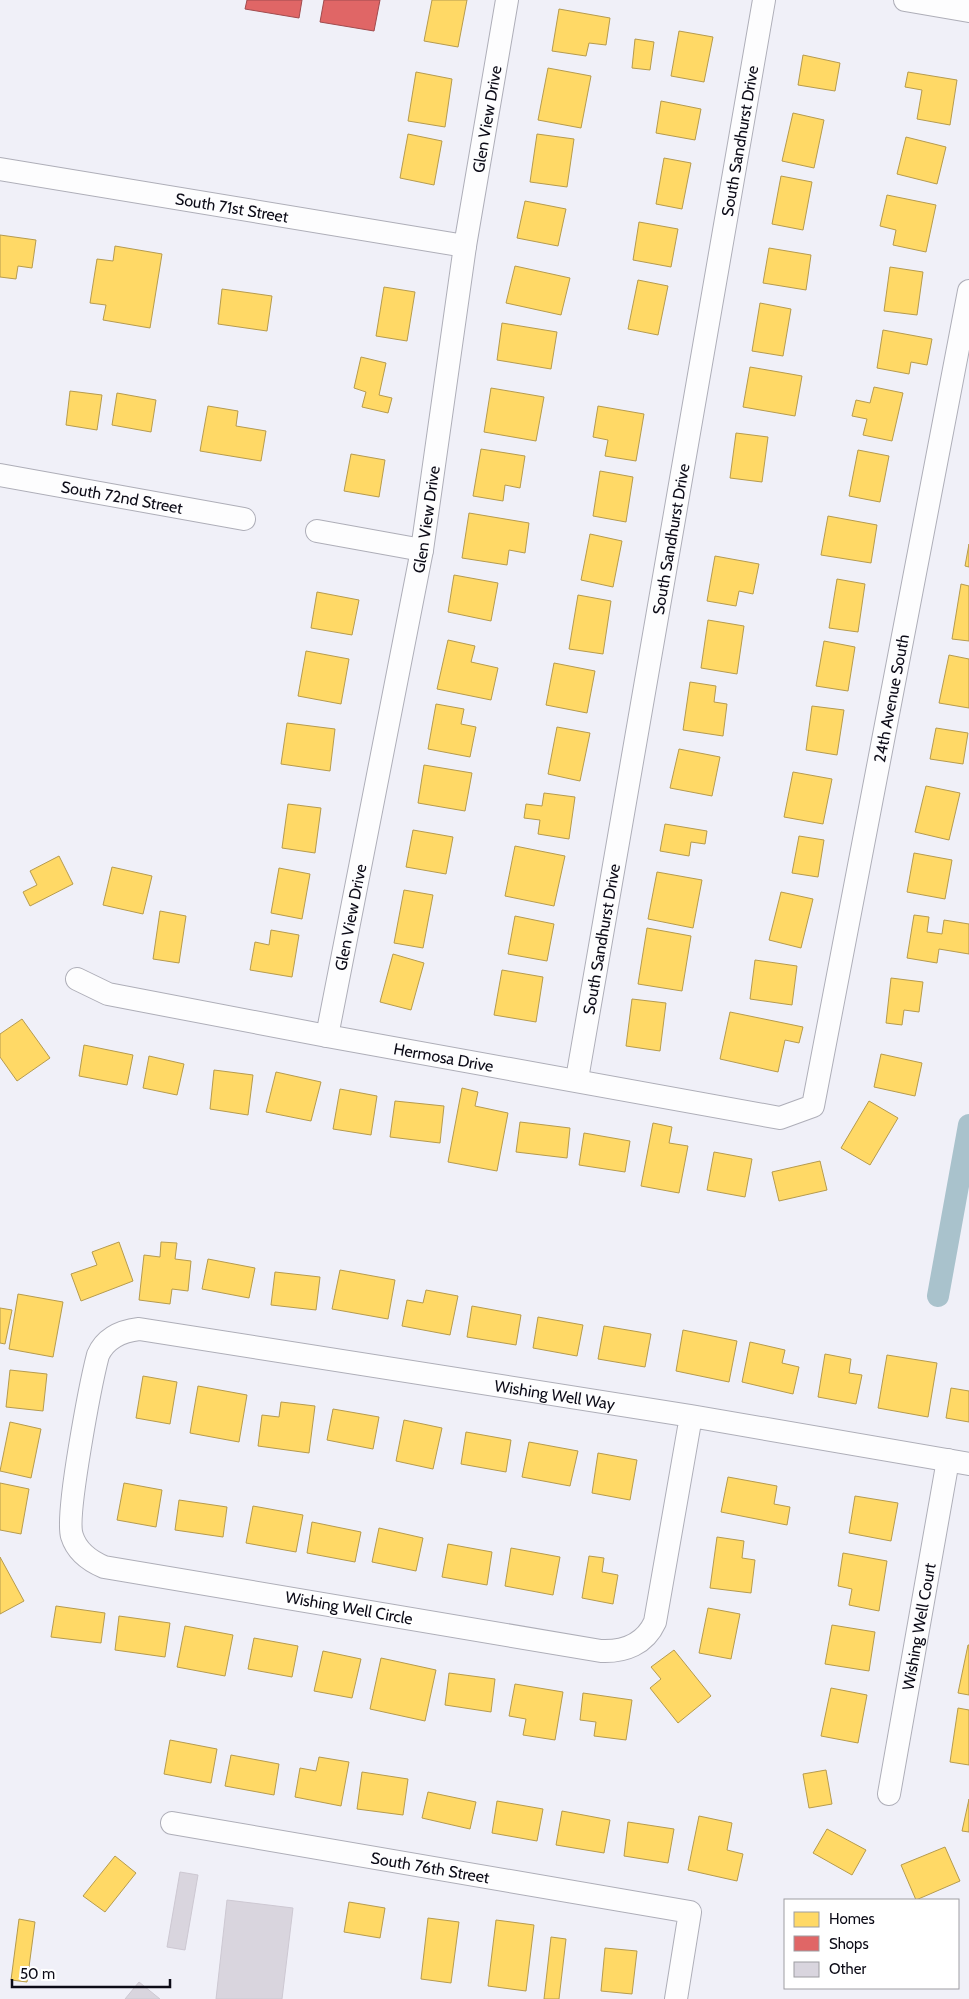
<svg xmlns="http://www.w3.org/2000/svg" width="969" height="1999" viewBox="0 0 969 1999" font-family="Cabin,sans-serif">
	<style>
		.homes { fill: #ffd966; stroke: #b69b4e }
		.shops { fill: #e06666; stroke: #a04b4e }
		.lines { fill: none; stroke-linecap: round; stroke-linejoin: round }
		.canal { stroke: #a9c2cc; stroke-width: 22 }
		.building { fill: #d9d5de; stroke: #cdc8d2 }
		.minor-casing { stroke: #aeaeb8; stroke-width: 24 }
		.minor { stroke: #fdfdfe; stroke-width: 22 }
		.labels { text-anchor: middle; dominant-baseline: central; stroke-width: 5; stroke-linejoin: round; paint-order: stroke }
		.street-label { font-size: 16px; fill: #0c0b17; stroke: #fff }
	</style>
	<rect width="100%" height="100%" fill="#f0f0f8"/>
	<g class="homes">
		<path d="M432 0H467L458 47 424 41Z"/>
		<path d="M559 9 610 18 606 45 589 43 586 56 552 51Z"/>
		<path d="M679 31 713 37 704 82 671 76Z"/>
		<path d="M635 39 654 42 650 70 632 68Z"/>
		<path d="M803 55 840 63 835 91 798 85Z"/>
		<path d="M548 68 591 76 581 128 538 120Z"/>
		<path d="M416 72 452 79 445 127 408 121Z"/>
		<path d="M908 72 957 80 950 125 917 119 922 90 905 87Z"/>
		<path d="M661 101 701 109 695 140 656 133Z"/>
		<path d="M793 113 824 120 814 168 782 161Z"/>
		<path d="M408 134 442 141 434 185 400 178Z"/>
		<path d="M537 134 574 139 567 187 530 182Z"/>
		<path d="M906 137 946 147 937 184 897 174Z"/>
		<path d="M664 158 691 163 682 209 656 204Z"/>
		<path d="M781 176 812 182 803 230 772 224Z"/>
		<path d="M887 195 936 205 926 252 893 245 896 230 880 226Z"/>
		<path d="M525 201 566 209 558 246 517 238Z"/>
		<path d="M639 222 678 229 671 267 633 260Z"/>
		<path d="M0 235 36 240 32 268 18 266 16 279 0 277Z"/>
		<path d="M115 246 162 254 150 328 103 320 106 305 90 303 97 259 113 261Z"/>
		<path d="M769 248 811 255 806 290 763 283Z"/>
		<path d="M515 266 570 278 561 315 506 303Z"/>
		<path d="M890 267 923 272 917 315 884 311Z"/>
		<path d="M638 280 668 286 658 335 628 329Z"/>
		<path d="M384 287 415 292 407 341 376 336Z"/>
		<path d="M222 289 272 296 267 331 218 324Z"/>
		<path d="M760 303 791 309 783 356 752 351Z"/>
		<path d="M502 323 557 332 551 369 497 360Z"/>
		<path d="M883 330 932 339 927 365 911 362 909 374 877 368Z"/>
		<path d="M361 357 386 363 379 395 392 398 388 413 362 407 366 392 354 388Z"/>
		<path d="M750 367 802 376 795 416 743 407Z"/>
		<path d="M874 387 903 393 892 441 863 435 867 419 852 416 856 400 870 403Z"/>
		<path d="M491 388 544 397 536 441 484 432Z"/>
		<path d="M70 391 102 395 97 430 66 425Z"/>
		<path d="M117 393 156 400 151 432 112 425Z"/>
		<path d="M208 406 238 411 236 426 266 431 261 461 200 451Z"/>
		<path d="M598 406 644 414 636 461 605 456 608 440 593 437Z"/>
		<path d="M736 433 768 437 762 482 730 478Z"/>
		<path d="M481 449 525 456 520 488 505 485 503 501 473 496Z"/>
		<path d="M858 450 889 456 880 502 849 496Z"/>
		<path d="M351 454 385 460 379 497 344 491Z"/>
		<path d="M600 471 633 477 626 522 593 516Z"/>
		<path d="M469 513 529 523 525 553 509 550 507 565 462 558Z"/>
		<path d="M828 516 877 525 871 563 821 555Z"/>
		<path d="M590 534 622 541 613 587 581 580Z"/>
		<path d="M969 544V567L965 566Z"/>
		<path d="M715 556 759 564 753 594 739 591 736 606 707 601Z"/>
		<path d="M454 575 498 583 491 621 448 612Z"/>
		<path d="M837 579 865 584 858 632 829 628Z"/>
		<path d="M961 584 969 586V641L952 639Z"/>
		<path d="M317 592 359 600 352 635 311 628Z"/>
		<path d="M578 595 611 601 603 654 569 649Z"/>
		<path d="M708 620 744 626 737 674 701 668Z"/>
		<path d="M448 640 475 646 471 662 498 668 491 700 437 689Z"/>
		<path d="M824 641 855 647 848 691 816 686Z"/>
		<path d="M306 651 349 659 341 704 298 696Z"/>
		<path d="M949 655 969 659V708L939 703Z"/>
		<path d="M554 663 595 671 587 713 546 705Z"/>
		<path d="M690 682 716 686 714 702 727 704 723 736 683 730Z"/>
		<path d="M436 704 464 709 461 724 476 727 470 757 428 749Z"/>
		<path d="M812 706 844 710 837 755 806 750Z"/>
		<path d="M287 723 335 729 330 771 281 764Z"/>
		<path d="M557 727 590 733 580 781 548 774Z"/>
		<path d="M936 728 968 733 963 764 930 759Z"/>
		<path d="M679 749 720 757 712 796 670 788Z"/>
		<path d="M424 765 472 773 465 811 418 803Z"/>
		<path d="M793 772 832 779 823 824 784 817Z"/>
		<path d="M926 786 960 793 949 840 915 832Z"/>
		<path d="M544 793 575 797 569 839 538 834 540 820 524 818 526 804 542 806Z"/>
		<path d="M288 804 321 808 315 853 282 848Z"/>
		<path d="M665 824 707 831 705 844 691 842 689 856 660 851Z"/>
		<path d="M413 830 453 837 446 874 406 867Z"/>
		<path d="M799 836 824 840 818 877 792 873Z"/>
		<path d="M515 846 565 856 554 906 505 896Z"/>
		<path d="M914 853 952 860 945 899 907 892Z"/>
		<path d="M59 856 73 884 30 906 23 892 37 885 30 871Z"/>
		<path d="M112 867 152 876 143 914 103 905Z"/>
		<path d="M279 868 310 874 302 919 271 913Z"/>
		<path d="M657 872 702 880 693 928 648 919Z"/>
		<path d="M404 890 433 895 423 948 394 943Z"/>
		<path d="M781 892 813 899 801 948 769 940Z"/>
		<path d="M160 911 186 916 179 963 153 959Z"/>
		<path d="M914 915 929 917 927 932 942 934 944 920 969 924V954L939 949 937 963 907 958Z"/>
		<path d="M515 916 554 924 547 961 508 954Z"/>
		<path d="M647 928 691 936 682 991 638 984Z"/>
		<path d="M271 930 299 935 292 977 250 970 255 942 269 945Z"/>
		<path d="M393 954 424 963 411 1010 380 1002Z"/>
		<path d="M755 960 797 966 792 1005 750 999Z"/>
		<path d="M502 970 543 977 536 1022 494 1015Z"/>
		<path d="M891 978 923 982 919 1012 904 1010 902 1025 886 1023Z"/>
		<path d="M632 999 666 1003 660 1051 626 1046Z"/>
		<path d="M730 1012 803 1027 799 1043 785 1040 778 1072 720 1059Z"/>
		<path d="M22 1019 50 1058 17 1081 0 1057V1034Z"/>
		<path d="M84 1045 133 1055 127 1085 79 1076Z"/>
		<path d="M881 1054 922 1063 915 1096 874 1087Z"/>
		<path d="M149 1056 184 1064 177 1095 143 1088Z"/>
		<path d="M214 1070 253 1075 248 1115 210 1109Z"/>
		<path d="M276 1072 321 1082 311 1121 266 1112Z"/>
		<path d="M462 1088 478 1092 475 1106 508 1113 497 1171 448 1162Z"/>
		<path d="M340 1089 377 1096 371 1135 333 1129Z"/>
		<path d="M395 1101 444 1106 440 1143 390 1137Z"/>
		<path d="M869 1101 898 1118 870 1165 841 1148Z"/>
		<path d="M520 1122 570 1128 567 1158 516 1152Z"/>
		<path d="M653 1123 672 1127 669 1143 688 1146 679 1193 641 1186Z"/>
		<path d="M584 1133 630 1141 625 1172 579 1165Z"/>
		<path d="M714 1152 752 1159 745 1197 707 1190Z"/>
		<path d="M820 1161 827 1190 779 1201 772 1172Z"/>
		<path d="M119 1242 133 1281 81 1301 71 1274 97 1265 92 1252Z"/>
		<path d="M161 1242 177 1243 175 1259 191 1261 188 1291 172 1289 170 1304 139 1300 144 1255 160 1257Z"/>
		<path d="M208 1259 255 1268 249 1298 202 1289Z"/>
		<path d="M340 1270 395 1280 388 1319 332 1309Z"/>
		<path d="M275 1272 320 1277 316 1310 271 1305Z"/>
		<path d="M426 1290 458 1296 450 1335 402 1326 407 1300 423 1303Z"/>
		<path d="M18 1294 63 1302 53 1357 9 1349Z"/>
		<path d="M472 1306 521 1315 516 1345 467 1337Z"/>
		<path d="M0 1308 12 1310 5 1344 0 1343Z"/>
		<path d="M538 1317 583 1325 577 1356 533 1348Z"/>
		<path d="M604 1326 651 1334 645 1367 598 1359Z"/>
		<path d="M683 1330 737 1341 729 1382 676 1371Z"/>
		<path d="M750 1342 785 1350 782 1363 799 1367 793 1394 742 1382Z"/>
		<path d="M825 1354 851 1359 849 1373 862 1375 856 1404 818 1397Z"/>
		<path d="M887 1355 937 1363 928 1417 878 1408Z"/>
		<path d="M10 1370 47 1374 43 1411 6 1407Z"/>
		<path d="M143 1376 177 1382 170 1424 136 1418Z"/>
		<path d="M198 1386 247 1395 239 1442 190 1433Z"/>
		<path d="M951 1388 969 1391V1422L946 1418Z"/>
		<path d="M281 1402 315 1406 309 1453 258 1446 262 1415 279 1417Z"/>
		<path d="M333 1409 379 1417 373 1449 327 1440Z"/>
		<path d="M404 1420 442 1428 433 1469 396 1461Z"/>
		<path d="M10 1422 41 1429 31 1478 0 1471Z"/>
		<path d="M466 1432 511 1440 506 1472 461 1464Z"/>
		<path d="M529 1442 578 1451 570 1486 522 1477Z"/>
		<path d="M598 1453 637 1460 630 1500 592 1493Z"/>
		<path d="M728 1477 777 1486 774 1504 790 1507 787 1525 721 1512Z"/>
		<path d="M0 1483 29 1489 21 1534 0 1530Z"/>
		<path d="M124 1483 162 1490 156 1527 117 1520Z"/>
		<path d="M855 1496 898 1503 891 1541 849 1533Z"/>
		<path d="M179 1500 227 1507 223 1537 175 1530Z"/>
		<path d="M253 1506 303 1515 296 1552 246 1543Z"/>
		<path d="M312 1522 361 1532 355 1562 307 1553Z"/>
		<path d="M379 1528 423 1538 416 1571 372 1562Z"/>
		<path d="M717 1537 744 1541 742 1558 755 1560 751 1593 710 1588Z"/>
		<path d="M448 1544 492 1552 487 1585 442 1577Z"/>
		<path d="M511 1548 560 1557 553 1595 505 1586Z"/>
		<path d="M843 1553 887 1561 879 1611 849 1605 852 1589 838 1586Z"/>
		<path d="M589 1556 604 1558 602 1572 618 1575 613 1604 582 1598Z"/>
		<path d="M0 1557 24 1601 0 1614Z"/>
		<path d="M56 1606 105 1613 101 1643 51 1637Z"/>
		<path d="M708 1608 740 1614 731 1659 699 1653Z"/>
		<path d="M119 1616 170 1623 165 1657 115 1650Z"/>
		<path d="M832 1625 875 1632 869 1671 825 1664Z"/>
		<path d="M185 1626 233 1635 225 1676 177 1667Z"/>
		<path d="M254 1638 298 1646 292 1677 248 1669Z"/>
		<path d="M968 1645H969V1695L958 1693Z"/>
		<path d="M674 1650 711 1696 678 1723 650 1688 661 1679 651 1667Z"/>
		<path d="M323 1651 361 1659 352 1698 314 1691Z"/>
		<path d="M381 1658 436 1670 425 1721 370 1709Z"/>
		<path d="M449 1673 495 1679 491 1712 445 1705Z"/>
		<path d="M515 1684 563 1692 555 1740 523 1735 526 1719 509 1716Z"/>
		<path d="M831 1688 867 1695 858 1743 821 1736Z"/>
		<path d="M583 1693 632 1700 626 1740 594 1736 596 1722 580 1720Z"/>
		<path d="M958 1708 969 1710V1765L950 1762Z"/>
		<path d="M170 1740 217 1749 211 1783 164 1774Z"/>
		<path d="M231 1755 279 1764 274 1795 225 1786Z"/>
		<path d="M319 1757 349 1762 341 1806 295 1797 300 1768 316 1771Z"/>
		<path d="M826 1770 832 1804 809 1808 803 1774Z"/>
		<path d="M362 1772 408 1779 403 1815 357 1809Z"/>
		<path d="M428 1792 476 1802 470 1829 422 1818Z"/>
		<path d="M969 1799V1832L962 1831Z"/>
		<path d="M497 1801 543 1809 537 1841 492 1833Z"/>
		<path d="M562 1811 610 1820 604 1853 556 1845Z"/>
		<path d="M699 1816 732 1823 727 1850 743 1854 737 1881 688 1870Z"/>
		<path d="M628 1822 674 1829 668 1863 624 1856Z"/>
		<path d="M827 1829 866 1850 852 1875 813 1853Z"/>
		<path d="M945 1847 960 1881 916 1900 901 1865Z"/>
		<path d="M115 1856 136 1873 105 1912 83 1896Z"/>
		<path d="M349 1902 385 1908 380 1938 344 1932Z"/>
		<path d="M428 1918 459 1922 451 1983 421 1979Z"/>
		<path d="M19 1919 35 1922 27 1982 11 1980Z"/>
		<path d="M496 1920 534 1925 526 1991 488 1986Z"/>
		<path d="M551 1937 566 1939 559 1999H544Z"/>
		<path d="M605 1948 637 1951 632 1994 601 1991Z"/>
	</g>
	<g class="shops">
		<path d="M247 0H302L299 18 245 9Z"/>
		<path d="M324 0H380L374 31 320 22Z"/>
	</g>
	<g class="lines">
		<path class="canal" d="M938 1296 969 1125"/>
	</g>
	<g class="building">
		<path d="M180 1872 198 1875 185 1950 167 1947Z"/>
		<path d="M227 1900 293 1908 282 1999H216Z"/>
		<path d="M139 1982 160 1999H125Z"/>
	</g>
	<g class="lines">
		<g class="minor-casing">
			<g id="minor">
				<path d="M905 0 969 11"/>
				<path id="s1" d="M0 169 465 246"/>
				<path id="s2" d="M0 475 244 519"/>
				<path d="M317 531 422 550"/>
				<path id="s3" d="M77 979 108 994 327 1036 780 1118 813 1106 969 291"/>
				<path id="s4" d="M327 1036 422 550 465 246 507 0"/>
				<path id="s5" d="M577 1079 764 0"/>
				<path id="s6" d="M691 1416 655 1622C645 1644 625 1652 601 1651L104 1567C90 1561 77 1552 72 1536 65 1516 91 1382 98 1355 106 1337 122 1331 139 1329L691 1416 969 1464"/>
				<path id="s7" d="M889 1794 948 1460"/>
				<path id="s8" d="M172 1823 690 1912 676 1999"/>
			</g>
		</g>
		<use href="#minor" class="minor"/>
	</g>
	<g class="labels">
		<g class="street-label">
			<text stroke="none"><textPath href="#s4" startOffset="931">Glen View Drive</textPath></text>
			<text stroke="none"><textPath href="#s5" startOffset="952">South Sandhurst Drive</textPath></text>
			<text stroke="none"><textPath href="#s1" startOffset="235">South 71st Street</textPath></text>
			<text stroke="none"><textPath href="#s2" startOffset="124">South 72nd Street</textPath></text>
			<text stroke="none"><textPath href="#s4" startOffset="526">Glen View Drive</textPath></text>
			<text stroke="none"><textPath href="#s5" startOffset="548">South Sandhurst Drive</textPath></text>
			<text stroke="none"><textPath href="#s3" startOffset="1168">24th Avenue South</textPath></text>
			<text stroke="none"><textPath href="#s4" startOffset="121">Glen View Drive</textPath></text>
			<text stroke="none"><textPath href="#s5" startOffset="142">South Sandhurst Drive</textPath></text>
			<text stroke="none"><textPath href="#s3" startOffset="376">Hermosa Drive</textPath></text>
			<text stroke="none"><textPath href="#s6" startOffset="1480">Wishing Well Way</textPath></text>
			<text transform="translate(349 1608) rotate(10)">Wishing Well Circle</text>
			<text stroke="none"><textPath href="#s7" startOffset="170">Wishing Well Court</textPath></text>
			<text stroke="none"><textPath href="#s8" startOffset="262">South 76th Street</textPath></text>
		</g>
	</g>
	<rect x="784" y="1899" width="175" height="90" fill="#ffffff" stroke="#9e9da2"/>
	<rect x="794" y="1912" width="25" height="15" fill="#ffd966" stroke="#9e9da2"/>
	<text x="829" y="1924" font-size="15" fill="#0c0b17">Homes</text>
	<rect x="794" y="1936" width="25" height="15" fill="#e06666" stroke="#9e9da2"/>
	<text x="829" y="1949" font-size="15" fill="#0c0b17">Shops</text>
	<rect x="794" y="1962" width="25" height="15" fill="#d9d5de" stroke="#9e9da2"/>
	<text x="829" y="1974" font-size="15" fill="#0c0b17">Other</text>
	<path d="M12 1979v8h158v-8" fill="none" stroke="#0c0b17" stroke-width="2.5"/>
	<text x="20" y="1979" font-size="15" fill="#0c0b17" stroke="#ffffff" stroke-width="4" paint-order="stroke">50 m</text>
</svg>
